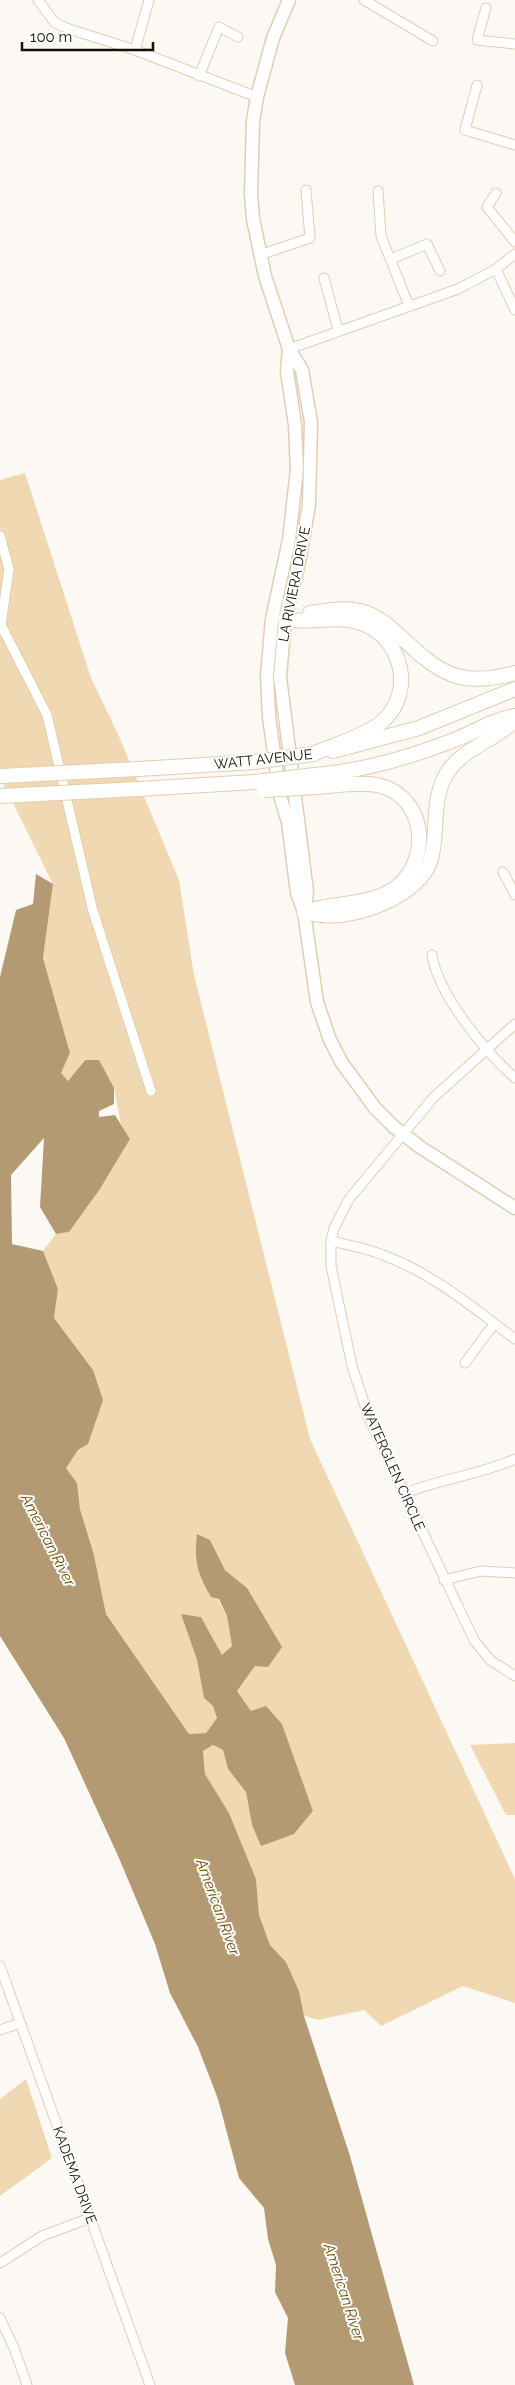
<svg xmlns="http://www.w3.org/2000/svg" width="515" height="2385" viewBox="0 0 515 2385" font-family="Raleway,sans-serif">
	<style>
		.green { fill: #f0d8b3 }
		.water { fill: #b49a72 }
		.lines { fill: none; stroke-linecap: round; stroke-linejoin: round }
		.street-casing { stroke: #e1ceb2; stroke-width: 11 }
		.secondary-casing { stroke: #e1ceb2; stroke-width: 15 }
		.primary-casing { stroke: #e1ceb2; stroke-width: 16 }
		.street { stroke: #fff; stroke-width: 9 }
		.secondary { stroke: #fff; stroke-width: 12 }
		.primary { stroke: #fff; stroke-width: 14 }
		.primary-bridge-casing { stroke: #e1ceb2; stroke-width: 16; stroke-linecap: butt }
		.primary-bridge { stroke: #fff; stroke-width: 14 }
		.labels { text-anchor: middle; dominant-baseline: central; stroke-width: 4; stroke-linejoin: round; paint-order: stroke }
		.street-label { font-size: 14px; fill: #150f06; stroke: #fff }
		.water-label { font-size: 15px; font-style: italic; fill: #6e4c00; stroke: #fff }
	</style>
	<rect width="100%" height="100%" fill="#fcf8f3"/>
	<g class="green">
		<path d="M25 473 91 678 118 734 179 880 194 975 310 1439 515 1879V2003L463 1986 381 2026 364 2010 318 2020 304 2016 299 1991 286 1962 270 1945 259 1915 256 1879 229 1813 205 1774 203 1751 213 1745 223 1750 228 1769 246 1792 252 1825 294 1834 313 1811 282 1724 251 1711 237 1691 255 1666 247 1588 225 1570 210 1540 211 1596 218 1599 227 1616 232 1646 222 1655 201 1617 181 1614 197 1660 204 1698 214 1706 217 1718 206 1733 189 1734 106 1614 94 1555 80 1509 77 1483 66 1468 78 1450 88 1444 93 1370 54 1318 58 1289 43 1251 56 1234 69 1232 100 1189 130 1139 121 1124 114 1088 84 1060 68 1081 61 1073 70 1053 43 958 53 884 0 777V480Z"/>
		<path d="M515 1743V1815H506L470 1745Z"/>
		<path d="M26 2079 52 2158 0 2196V2099Z"/>
	</g>
	<path class="water" d="M36 874 53 884 43 958 70 1053 61 1073 68 1081 85 1060H99L114 1088V1104L99 1111V1117L115 1115 130 1139 100 1189 69 1232 56 1234 40 1207 44 1138 11 1175 12 1244 43 1251 58 1289 54 1318 93 1370 103 1400 88 1444 78 1450 66 1468 77 1483 80 1509 94 1555 106 1614 189 1734 206 1733 217 1718 213 1706 204 1698 197 1660 181 1614 201 1617 222 1655 232 1646 227 1616 219 1599 211 1597C197 1573 194 1561 197 1534L210 1540 225 1570 247 1588 282 1647 268 1667 255 1666 237 1691 251 1711 266 1706 282 1724 313 1811 294 1834 261 1846 252 1825 246 1792 228 1769 223 1750 213 1745 203 1751 205 1774 229 1813 256 1879 259 1915 270 1945 286 1962 299 1991 304 2016 350 2156 414 2385H295L285 2353 288 2318 275 2292 276 2265 268 2239 264 2208 239 2178 218 2099 198 2047 170 1993 155 1944 119 1858 64 1738 0 1636V977L16 910 33 904Z"/>
	<g class="lines">
		<g class="street-casing">
			<g id="street">
				<path d="M38 0 55 23 69 29 135 50 257 97"/>
				<path d="M364 0 433 41"/>
				<path d="M486 8 477 40 515 44"/>
				<path d="M135 50 149 0"/>
				<path d="M199 76 219 27 238 37"/>
				<path d="M477 85 465 130 515 145"/>
				<path d="M378 191 381 236 409 306"/>
				<path d="M496 193 487 207 515 242"/>
				<path d="M260 255 310 238 306 190"/>
				<path d="M391 259 427 244 440 271"/>
				<path d="M496 269 515 310"/>
				<path d="M324 278 338 330"/>
				<path d="M289 349 458 289 496 269 515 254"/>
				<path d="M0 536 9 569 1 624"/>
				<path d="M0 623 47 715 93 911 151 1091"/>
				<path d="M503 872 515 895"/>
				<path d="M432 955C438 994 485 1052 515 1078"/>
				<path d="M515 1024 434 1097 349 1199 334 1228 331 1241V1266L352 1366 370 1421 474 1640 490 1660 515 1676"/>
				<path d="M331 1241C348 1245 366 1248 383 1255 432 1273 474 1308 515 1339"/>
				<path d="M465 1363 494 1324"/>
				<path d="M403 1494C439 1479 479 1475 515 1459"/>
				<path d="M444 1580 481 1571 515 1573"/>
				<path d="M0 1966 150 2385"/>
				<path d="M0 2030 20 2023"/>
				<path d="M0 2263 42 2236 90 2218"/>
				<path d="M0 2318 14 2348 27 2385"/>
			</g>
		</g>
		<g class="secondary-casing">
			<g id="secondary">
				<path d="M289 0 273 38 257 97 253 121 251 194 253 219 265 276 289 349 302 370 311 422 309 505 299 562 285 619 280 677 307 892 305 909"/>
				<path d="M289 349 287 371 295 425 297 469 289 540 272 619 267 676 269 717 280 796 288 822 297 893 304 912 317 1002 330 1040 342 1063 375 1108 394 1127 420 1147 515 1208"/>
			</g>
		</g>
		<g class="primary-casing">
			<g id="primary">
				<path d="M310 613C326 611 344 607 360 611 377 615 389 626 402 638 440 674 461 688 515 673"/>
				<path d="M285 619C309 624 335 615 358 622 401 634 417 691 382 722 368 735 331 746 313 754"/>
				<path d="M333 751 419 728 515 689"/>
				<path d="M138 769 254 762"/>
				<path d="M315 775C361 771 411 757 454 740 475 732 492 720 515 716"/>
				<path d="M138 789 255 782"/>
				<path d="M304 912C310 913 317 915 323 915 357 919 421 895 431 859 439 830 430 797 449 770 466 747 495 740 515 720"/>
				<path d="M305 912C334 902 375 906 399 885 431 857 425 798 381 786 361 781 336 786 316 787"/>
			</g>
		</g>
		<use href="#street" class="street"/>
		<use href="#secondary" class="secondary"/>
		<use href="#primary" class="primary"/>
		<g class="primary-bridge-casing">
			<g id="primary-bridge">
				<path d="M254 762 313 754"/>
				<path d="M0 776 138 769"/>
				<path d="M255 782 315 775"/>
				<path d="M264 790 316 787"/>
				<path d="M0 796 138 789"/>
			</g>
		</g>
		<use href="#primary-bridge" class="primary-bridge"/>
	</g>
	<g class="labels">
		<g class="street-label">
			<text transform="translate(294 584) rotate(-79)">LA RIVIERA DRIVE</text>
			<text transform="translate(263 759) rotate(-6)">WATT AVENUE</text>
			<text transform="translate(393 1467) rotate(66)">WATERGLEN CIRCLE</text>
			<text transform="translate(75 2175) rotate(70)">KADEMA DRIVE</text>
		</g>
		<g class="water-label">
			<text transform="translate(48 1540) rotate(63)">American River</text>
			<text transform="translate(218 1907) rotate(70)">American River</text>
			<text transform="translate(344 2292) rotate(72)">American River</text>
		</g>
	</g>
	<path d="M22 42v8h131v-8" fill="none" stroke="#150f06" stroke-width="2.5"/>
	<text x="30" y="42" font-size="15" fill="#150f06" stroke="#ffffff" stroke-width="4" paint-order="stroke">100 m</text>
</svg>
